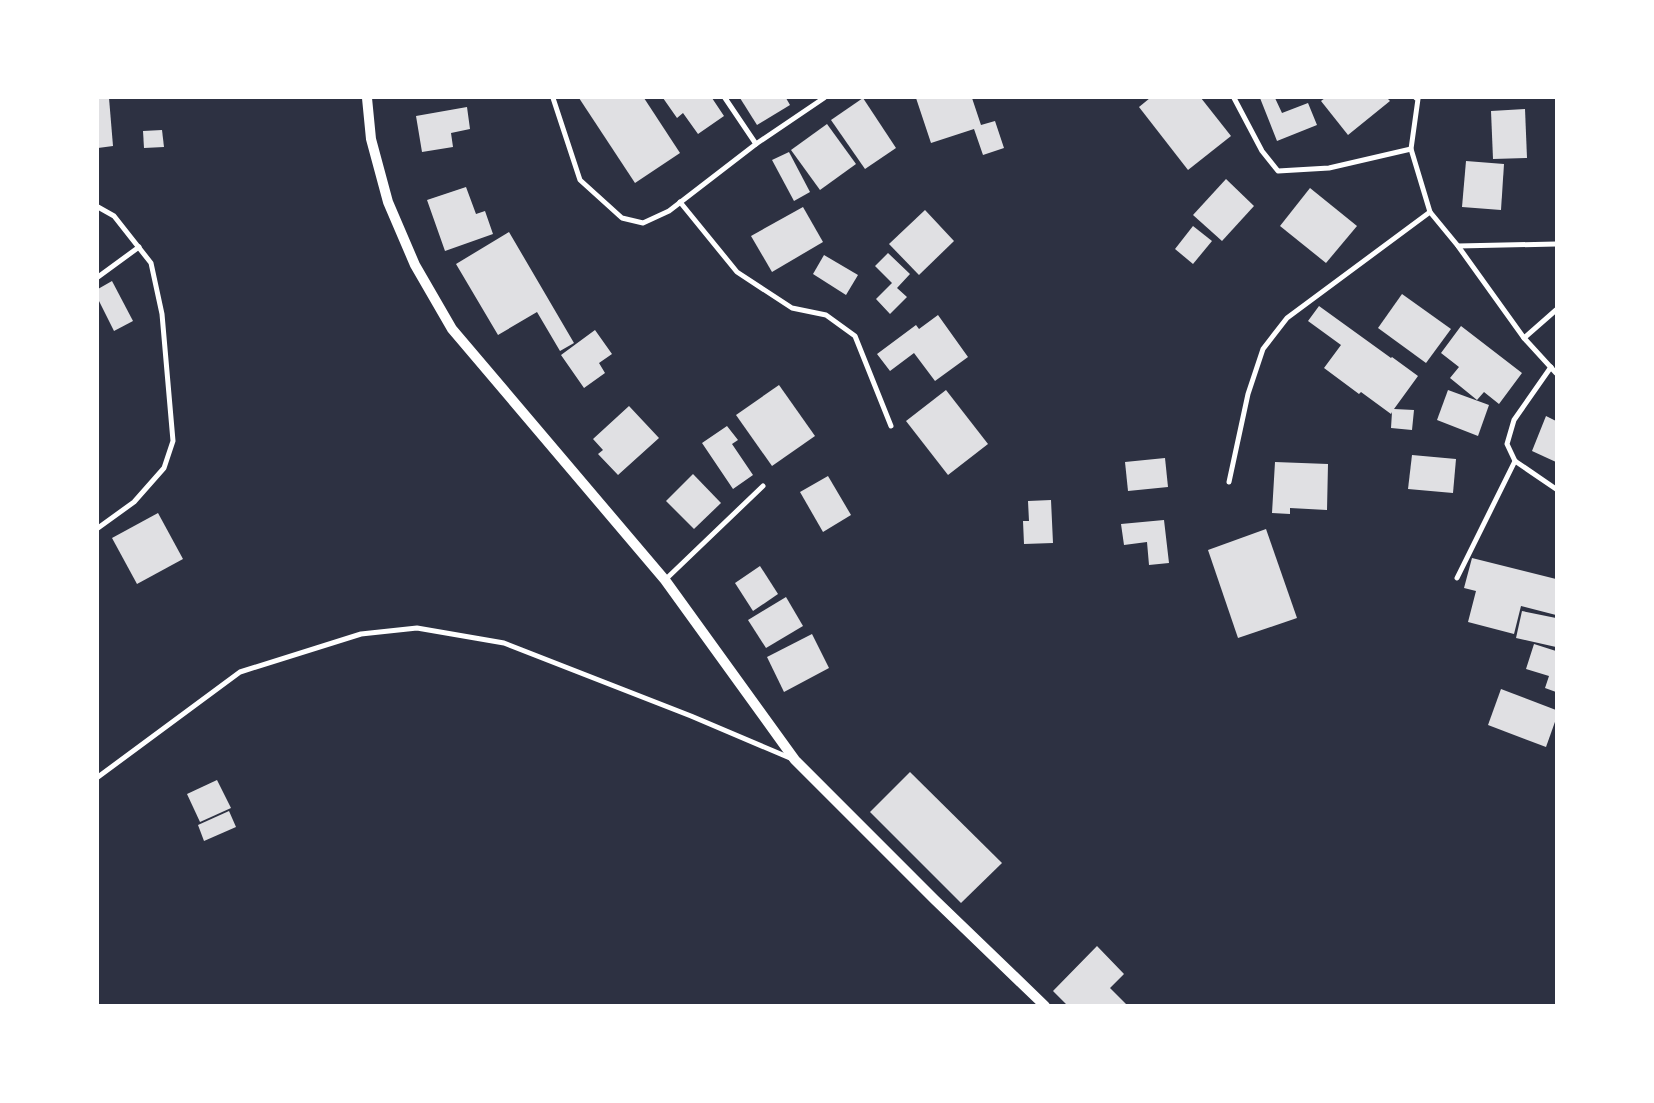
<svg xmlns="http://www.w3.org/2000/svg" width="1654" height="1103" viewBox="0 0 1654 1103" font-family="'Alegreya Sans',sans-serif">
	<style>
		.building { fill: #e0e0e3 }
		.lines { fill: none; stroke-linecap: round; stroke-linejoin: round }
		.minor { stroke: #fff; stroke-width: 5 }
		.secondary { stroke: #fff; stroke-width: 10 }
	</style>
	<rect width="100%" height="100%" fill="#2d3142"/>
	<g class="building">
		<path d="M98 98H109L113 146 98 148Z"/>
		<path d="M579 98H644L680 153 635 183Z"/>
		<path d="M663 98H712L724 116 698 134 683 113 677 118Z"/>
		<path d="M740 98H786L790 105 757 125Z"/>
		<path d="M863 98 896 148 865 169 831 120Z"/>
		<path d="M916 98H972L981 125 995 121 1004 148 983 155 974 129 931 143Z"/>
		<path d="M1150 98H1201L1231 136 1188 170 1139 107Z"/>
		<path d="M1260 98H1275L1282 113 1308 103 1317 125 1277 141Z"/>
		<path d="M1325 98H1387L1390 101 1348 135 1321 101Z"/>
		<path d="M467 107 470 129 451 133 453 147 422 152 416 116Z"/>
		<path d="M1525 109 1527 158 1493 159 1491 111Z"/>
		<path d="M827 124 856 164 820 190 791 150Z"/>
		<path d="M162 130 164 147 144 148 143 131Z"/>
		<path d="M789 152 810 192 794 201 772 160Z"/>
		<path d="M1466 161 1504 164 1501 210 1462 207Z"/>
		<path d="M1226 179 1254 206 1222 241 1193 215Z"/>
		<path d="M466 187 476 214 485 211 493 234 445 251 427 200Z"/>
		<path d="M1310 188 1357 226 1326 263 1280 226Z"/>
		<path d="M803 207 823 242 772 272 751 236Z"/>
		<path d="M925 210 954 241 919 275 889 244Z"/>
		<path d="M1193 226 1212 241 1193 264 1175 249Z"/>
		<path d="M509 232 574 343 560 351 537 312 498 335 456 264Z"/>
		<path d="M888 253 910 274 897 288 907 297 890 314 876 299 892 283 875 266Z"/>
		<path d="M824 255 858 275 846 295 813 274Z"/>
		<path d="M112 281 133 321 114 331 98 299V289Z"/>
		<path d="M1402 294 1451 329 1426 363 1378 328Z"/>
		<path d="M1319 306 1391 358 1392 357 1418 376 1394 409 1414 410 1412 430 1391 428 1392 412 1391 414 1361 392 1359 394 1324 368 1341 345 1308 321Z"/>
		<path d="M938 315 968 357 935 381 914 353 890 371 877 354 916 325 919 329Z"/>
		<path d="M1461 326 1522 373 1499 404 1484 392 1477 400 1450 378 1459 367 1441 353Z"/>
		<path d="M595 330 612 354 599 363 605 373 584 388 561 355Z"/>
		<path d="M779 385 815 436 772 466 736 415Z"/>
		<path d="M946 390 988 444 948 475 906 421Z"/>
		<path d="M1448 390 1489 405 1478 436 1437 420Z"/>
		<path d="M629 406 659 438 618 475 598 454 603 450 593 439Z"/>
		<path d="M1546 416 1556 421V462L1532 451Z"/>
		<path d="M727 426 738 440 732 444 753 475 733 489 702 443Z"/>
		<path d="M1412 455 1456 459 1453 493 1408 489Z"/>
		<path d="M1165 458 1168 487 1128 491 1125 462Z"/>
		<path d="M1275 462 1328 464 1327 510 1290 508V514L1272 513Z"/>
		<path d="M693 474 721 503 694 529 666 501Z"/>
		<path d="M828 476 851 515 823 532 800 492Z"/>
		<path d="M1051 500 1053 543 1024 544 1023 521H1029L1028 501Z"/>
		<path d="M158 513 183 559 137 584 112 538Z"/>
		<path d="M1164 520 1169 563 1149 565 1147 542 1124 545 1121 524Z"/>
		<path d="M1266 529 1297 618 1238 638 1208 550Z"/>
		<path d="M1472 558 1556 579V615L1521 606 1514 634 1468 622 1476 591 1464 588Z"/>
		<path d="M760 566 778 594 753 611 735 583Z"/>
		<path d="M786 597 803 626 766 648 748 620Z"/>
		<path d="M1522 611 1556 618V647L1516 638Z"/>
		<path d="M812 634 829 668 784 692 767 657Z"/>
		<path d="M1534 644 1556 651V692L1545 688 1549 676 1526 669Z"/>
		<path d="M1501 689 1556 710V719L1546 747 1488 725Z"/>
		<path d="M910 772 1002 863 961 903 870 812Z"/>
		<path d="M217 780 231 808 200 822 187 794Z"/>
		<path d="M229 811 236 827 204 841 198 825Z"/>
		<path d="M1097 946 1124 974 1110 988 1128 1006H1068L1053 991Z"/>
	</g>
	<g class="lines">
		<g class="minor">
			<path d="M553 98 580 180 622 218 643 223 669 211 756 144 824 98"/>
			<path d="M725 98 756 144"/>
			<path d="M1234 98 1262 151 1278 171 1329 168 1411 149"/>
			<path d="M1416 98 1418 99 1411 149 1430 212 1458 246 1524 338 1556 373"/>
			<path d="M680 202 737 272 792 308 826 315 855 336 891 426"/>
			<path d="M98 207 114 216 151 263 162 314 173 441 164 468 134 502 98 528"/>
			<path d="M1458 246 1556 244"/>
			<path d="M98 277 139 247"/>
			<path d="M1524 338 1556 310"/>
			<path d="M1551 367 1514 420 1507 444 1515 461 1556 489"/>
			<path d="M1229 482 1248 394 1263 349 1287 318 1430 212"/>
			<path d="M1457 578 1515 461"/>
			<path d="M665 580 763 486"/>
			<path d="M98 777 240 672 361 634 417 628 504 643 691 716 790 758"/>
		</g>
		<path class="secondary" d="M367 98 371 139 388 202 415 265 452 329 665 580 795 760 935 900 1045 1006"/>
	</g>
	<rect width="1654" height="1103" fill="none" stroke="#ffffff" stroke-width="198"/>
</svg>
